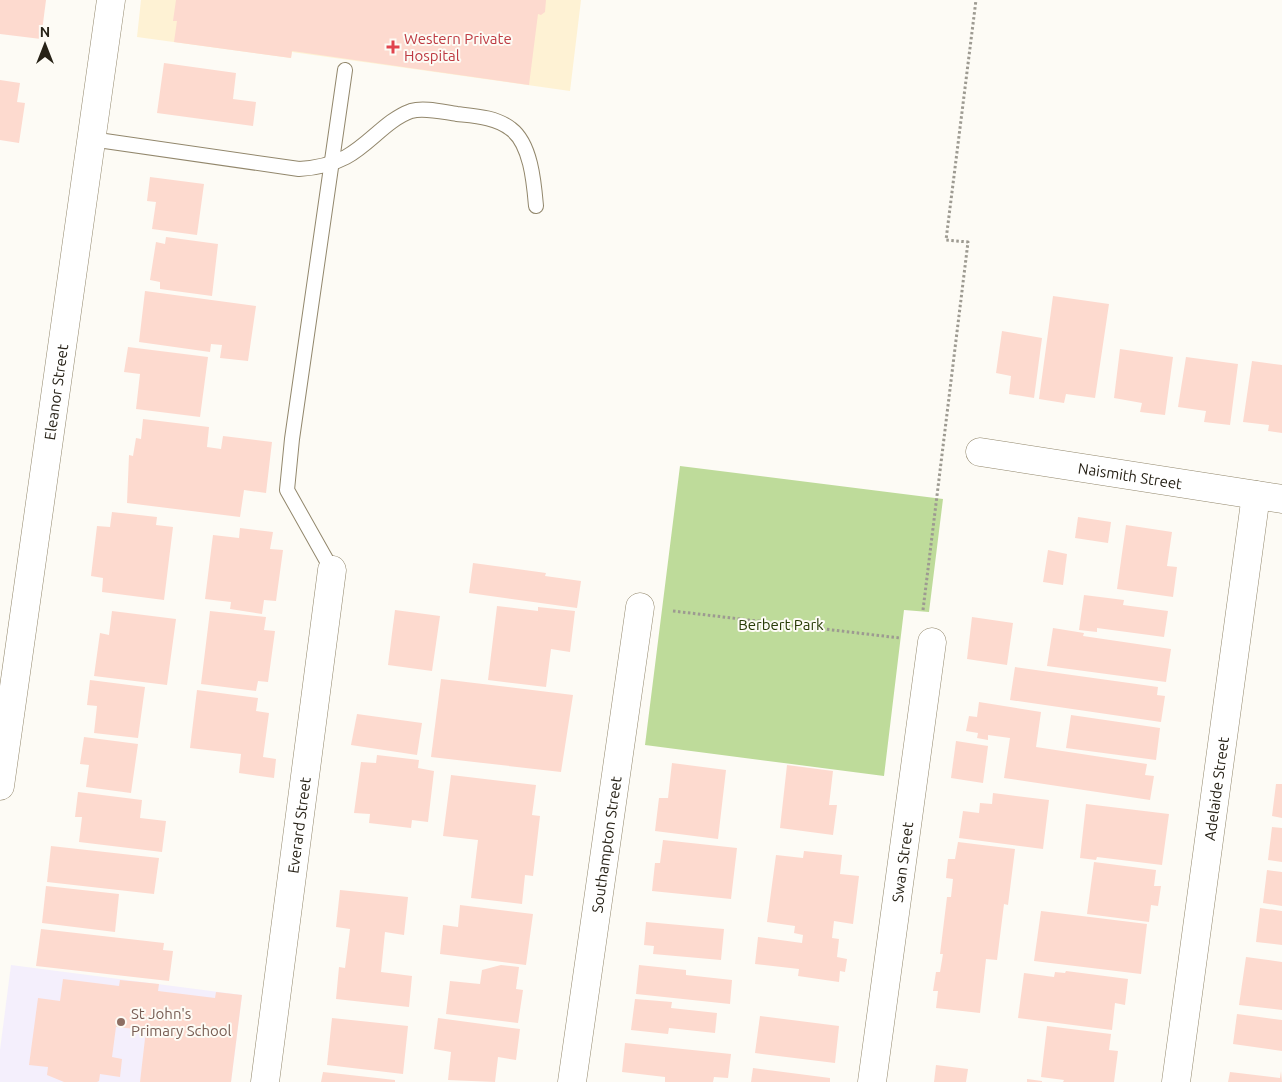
<svg xmlns="http://www.w3.org/2000/svg" width="1282" height="1082" viewBox="0 0 1282 1082" font-family="Ubuntu,sans-serif">
	<style>
		.built { fill: #fef2d4 }
		.education { fill: #f4effc }
		.green { fill: #bedb9a }
		.building { fill: #fddacf }
		.lines { fill: none; stroke-linecap: round; stroke-linejoin: round }
		.lane-casing { stroke: #92876c; stroke-width: 16 }
		.street-casing { stroke: #92876c; stroke-width: 29 }
		.secondary-casing { stroke: #92876c; stroke-width: 29 }
		.path { stroke: #9d9a91; stroke-width: 3; stroke-dasharray: 2.5 2.5; stroke-linecap: butt }
		.lane { stroke: #fff; stroke-width: 14 }
		.street { stroke: #fff; stroke-width: 28 }
		.secondary { stroke: #fff; stroke-width: 28 }
		.health-dot { fill: #e0444e; stroke: #fdfbf5; stroke-width: 2 }
		.education-dot { fill: #8d6e63; stroke: #fdfbf5; stroke-width: 2 }
		.labels { text-anchor: middle; dominant-baseline: central; stroke-width: 4; stroke-linejoin: round; paint-order: stroke }
		.health-label { font-size: 15px; fill: #be3a42; stroke: #fdfbf5; text-anchor: start }
		.street-label { font-size: 15px; fill: #272217; stroke: #fdfbf5 }
		.park-label { font-size: 15px; fill: #273a06; stroke: #fdfbf5 }
		.education-label { font-size: 15px; fill: #785e54; stroke: #fdfbf5; text-anchor: start }
	</style>
	<rect width="100%" height="100%" fill="#fdfbf5"/>
	<path class="built" d="M141 0H581L570 91 292 52 291 58 137 37Z"/>
	<path class="education" d="M11 965 242 995 231 1082H0V1050Z"/>
	<path class="green" d="M680 466 943 499 929 612 904 610 884 776 645 745Z"/>
	<g class="building">
		<path d="M0 0H46L41 39 0 34Z"/>
		<path d="M176 0H546L545 12 541 15 538 14 529 85 292 51 291 58 174 42 177 21H173Z"/>
		<path d="M164 63 236 73 233 99 256 102 253 126 157 113Z"/>
		<path d="M0 80 20 83 17 102 25 103 19 143 0 140Z"/>
		<path d="M150 177 204 184 197 235 152 229 156 202 147 201Z"/>
		<path d="M166 237 218 244 212 296 160 289V282L150 280 156 242 165 244Z"/>
		<path d="M145 291 256 306 248 361 220 358 222 345 211 344 210 352 139 342Z"/>
		<path d="M1053 296 1109 304 1095 398 1066 394 1064 403 1039 399Z"/>
		<path d="M1002 331 1042 338 1034 398 1009 394 1011 376 996 373Z"/>
		<path d="M128 347 208 357 200 417 136 409 140 374 124 372Z"/>
		<path d="M1120 349 1173 357 1165 415 1140 412 1142 403 1114 398Z"/>
		<path d="M1186 357 1238 364 1230 425 1204 422 1206 411 1178 407Z"/>
		<path d="M1252 361 1282 365V433L1268 431 1269 425 1243 422Z"/>
		<path d="M143 419 209 427 207 447 221 449 223 436 272 442 266 493 244 490 240 517 127 503 129 455 133 456 136 438 141 439Z"/>
		<path d="M112 512 157 517 156 525 173 527 164 600 102 592 103 578 91 576 97 526 110 527Z"/>
		<path d="M1078 517 1111 522 1108 543 1075 538Z"/>
		<path d="M1126 525 1172 532 1167 566 1177 567 1173 597 1117 589Z"/>
		<path d="M240 528 273 532 270 549 283 550 276 601 264 600 262 614 230 609 231 602 205 599 213 535 239 538Z"/>
		<path d="M1048 550 1067 554 1063 585 1043 582Z"/>
		<path d="M473 563 546 573 545 576 581 581 577 608 469 593Z"/>
		<path d="M1084 595 1124 600 1123 605 1168 611 1164 637 1097 628V632L1079 630Z"/>
		<path d="M497 606 538 611V607L575 611 570 652 551 649 546 687 488 680Z"/>
		<path d="M395 610 440 616 432 671 388 665Z"/>
		<path d="M112 611 176 619 167 685 94 676 100 633 109 635Z"/>
		<path d="M210 611 266 617 264 630 275 631 268 682 258 681 256 691 201 684Z"/>
		<path d="M972 617 1013 623 1007 665 967 659Z"/>
		<path d="M1053 628 1084 633 1083 636 1171 649 1166 682 1047 666Z"/>
		<path d="M1015 667 1158 687 1157 695 1165 696 1161 722 1010 700Z"/>
		<path d="M441 679 573 695 561 772 431 757Z"/>
		<path d="M90 680 145 687 138 738 94 733 97 706 87 705Z"/>
		<path d="M197 690 258 698 256 711 269 713 263 757 276 759 274 778 239 773 241 754 190 748Z"/>
		<path d="M979 702 1041 712 1036 747 1147 764 1145 775 1154 776 1150 800 1004 778 1010 738 988 735V740L977 738 978 733 966 731 969 716 977 717Z"/>
		<path d="M357 714 422 723 417 755 351 745Z"/>
		<path d="M1071 715 1160 728 1156 760 1066 748Z"/>
		<path d="M84 737 138 744 131 793 86 787 89 765 80 764Z"/>
		<path d="M956 741 988 746 983 783 951 778Z"/>
		<path d="M377 755 419 760 418 768 434 771 428 822 412 820 411 828 369 823 370 814 354 813 361 762 376 763Z"/>
		<path d="M672 763 726 770 718 839 655 831 659 798H668Z"/>
		<path d="M787 765 833 771 829 805H837L833 835 780 828Z"/>
		<path d="M451 775 536 785 532 815 540 816 533 876 525 875 522 904 471 898 478 840 443 836Z"/>
		<path d="M1276 784H1282V818L1272 816Z"/>
		<path d="M78 792 142 800 140 818 166 821 162 852 79 842 82 817H75Z"/>
		<path d="M993 793 1049 800 1043 849 959 838 963 811 979 813 980 803 992 804Z"/>
		<path d="M1086 804 1169 814 1162 865 1097 857 1096 860 1080 858Z"/>
		<path d="M1272 827 1282 828V862L1268 860Z"/>
		<path d="M663 840 737 848 731 899 652 891 655 863H660Z"/>
		<path d="M958 842 1015 849 1008 905 1004 904 997 960 986 959 980 1013 936 1008 938 991H933L936 972H940L943 954H940L947 897H951L953 879 946 878 948 859H955Z"/>
		<path d="M51 846 159 858 154 894 47 882Z"/>
		<path d="M804 851 842 855 840 874 859 876 853 924 834 921 832 938 839 939 837 957 847 959 845 972 840 971 839 982 798 976 799 969 755 964 758 937 802 943 803 935 794 933 795 926 767 922 776 855 803 858Z"/>
		<path d="M1094 862 1156 870 1154 886H1161L1158 906 1151 905 1149 922 1087 914Z"/>
		<path d="M1267 870 1282 872V906L1263 903Z"/>
		<path d="M46 886 119 894 115 932 42 923Z"/>
		<path d="M340 890 408 897 404 935 385 932 381 972 412 976 409 1007 336 999 339 967 345 968 350 929 336 927Z"/>
		<path d="M460 905 533 914 526 965 440 954 443 925 458 927Z"/>
		<path d="M1260 908 1282 911V945L1256 942Z"/>
		<path d="M1041 911 1147 924 1141 974 1034 961Z"/>
		<path d="M646 922 724 929 721 960 653 954 654 946 644 945Z"/>
		<path d="M41 929 164 943 163 950 173 951 169 981 36 966Z"/>
		<path d="M1246 957 1282 962V1010L1239 1005Z"/>
		<path d="M501 965 519 967 516 989 523 990 518 1023 446 1014 450 981 480 984 482 970Z"/>
		<path d="M639 965 686 970V975L732 980 730 1004 636 994Z"/>
		<path d="M1066 971 1128 979 1125 1005 1115 1003 1112 1030 1018 1018 1024 973 1054 977 1055 972 1065 973Z"/>
		<path d="M63 979 119 986 120 980 159 984 158 991 215 998 216 992 242 995 231 1082H140L146 1030 116 1027 112 1057 122 1059 120 1077 100 1074 99 1081 97 1082H64L47 1075 48 1067 29 1065 38 998 60 1001Z"/>
		<path d="M635 999 672 1002 671 1008 717 1013 715 1033 669 1028 668 1034 631 1030Z"/>
		<path d="M1237 1014 1282 1020V1051L1233 1044Z"/>
		<path d="M760 1016 839 1026 835 1063 755 1053Z"/>
		<path d="M332 1018 408 1026 403 1074 327 1065Z"/>
		<path d="M438 1018 520 1029 516 1060 498 1057 495 1082 448 1080 451 1052 434 1049Z"/>
		<path d="M1047 1026 1111 1034 1109 1050 1118 1051 1114 1082H1063L1064 1080 1041 1077Z"/>
		<path d="M625 1043 731 1054 728 1078 714 1077 713 1082H665V1077L622 1072Z"/>
		<path d="M936 1065 968 1069 966 1082H934Z"/>
		<path d="M753 1068 830 1078V1082H751Z"/>
		<path d="M1281 1071 1282 1082H1228L1230 1072 1280 1078Z"/>
		<path d="M323 1072 395 1080V1082H321Z"/>
		<path d="M1027 1079 1042 1081V1082H1027Z"/>
	</g>
	<g class="lines">
		<g class="lane-casing">
			<g id="lane">
				<path d="M91 139 299 169C316 168 331 165 346 157 370 144 386 120 411 111 424 107 443 112 457 114 475 116 496 117 511 129 531 144 534 183 536 206"/>
				<path d="M332 570 287 490 292 439 345 70"/>
			</g>
		</g>
		<g class="street-casing">
			<g id="street">
				<path id="s1" d="M980 452 1282 499"/>
				<path id="s2" d="M265 1082 332 570"/>
				<path id="s3" d="M572 1082 640 607"/>
				<path id="s4" d="M872 1082 932 642"/>
				<path id="s5" d="M1176 1082 1256 495"/>
			</g>
		</g>
		<g class="secondary-casing">
			<g id="secondary">
				<path id="s6" d="M0 786 111 0"/>
			</g>
		</g>
		<g class="path">
			<path d="M923 610 968 242 946 240 976 0"/>
			<path d="M673 611 900 638"/>
		</g>
		<use href="#lane" class="lane"/>
		<use href="#street" class="street"/>
		<use href="#secondary" class="secondary"/>
	</g>
	<path class="health-dot" d="M390.5 39.5h5v5h5v5h-5v5h-5v-5h-5v-5h5z"/>
	<circle class="education-dot" cx="121" cy="1022" r="5"/>
	<g class="labels">
		<g class="health-label">
			<text x="404" y="38">Western Private<tspan x="404" dy="17">Hospital</tspan></text>
		</g>
		<g class="street-label">
			<text stroke="none"><textPath href="#s6" startOffset="398">Eleanor Street</textPath></text>
			<text stroke="none"><textPath href="#s1" startOffset="152">Naismith Street</textPath></text>
			<text stroke="none"><textPath href="#s5" startOffset="296">Adelaide Street</textPath></text>
			<text stroke="none"><textPath href="#s2" startOffset="259">Everard Street</textPath></text>
			<text stroke="none"><textPath href="#s3" startOffset="240">Southampton Street</textPath></text>
			<text stroke="none"><textPath href="#s4" startOffset="222">Swan Street</textPath></text>
		</g>
		<g class="park-label">
			<text x="781" y="624">Berbert Park</text>
		</g>
		<g class="education-label">
			<text x="131" y="1013">St John's<tspan x="131" dy="17">Primary School</tspan></text>
		</g>
	</g>
	<g transform="translate(45 45)" stroke="#fdfbf5" stroke-width="4" paint-order="stroke">
	<path d="M0-4L9 19L0 12L-9 19Z" fill="#272217"/>
	<text y="-8" font-size="14" font-weight="bold" text-anchor="middle" fill="#272217">N</text>
	</g>
</svg>
